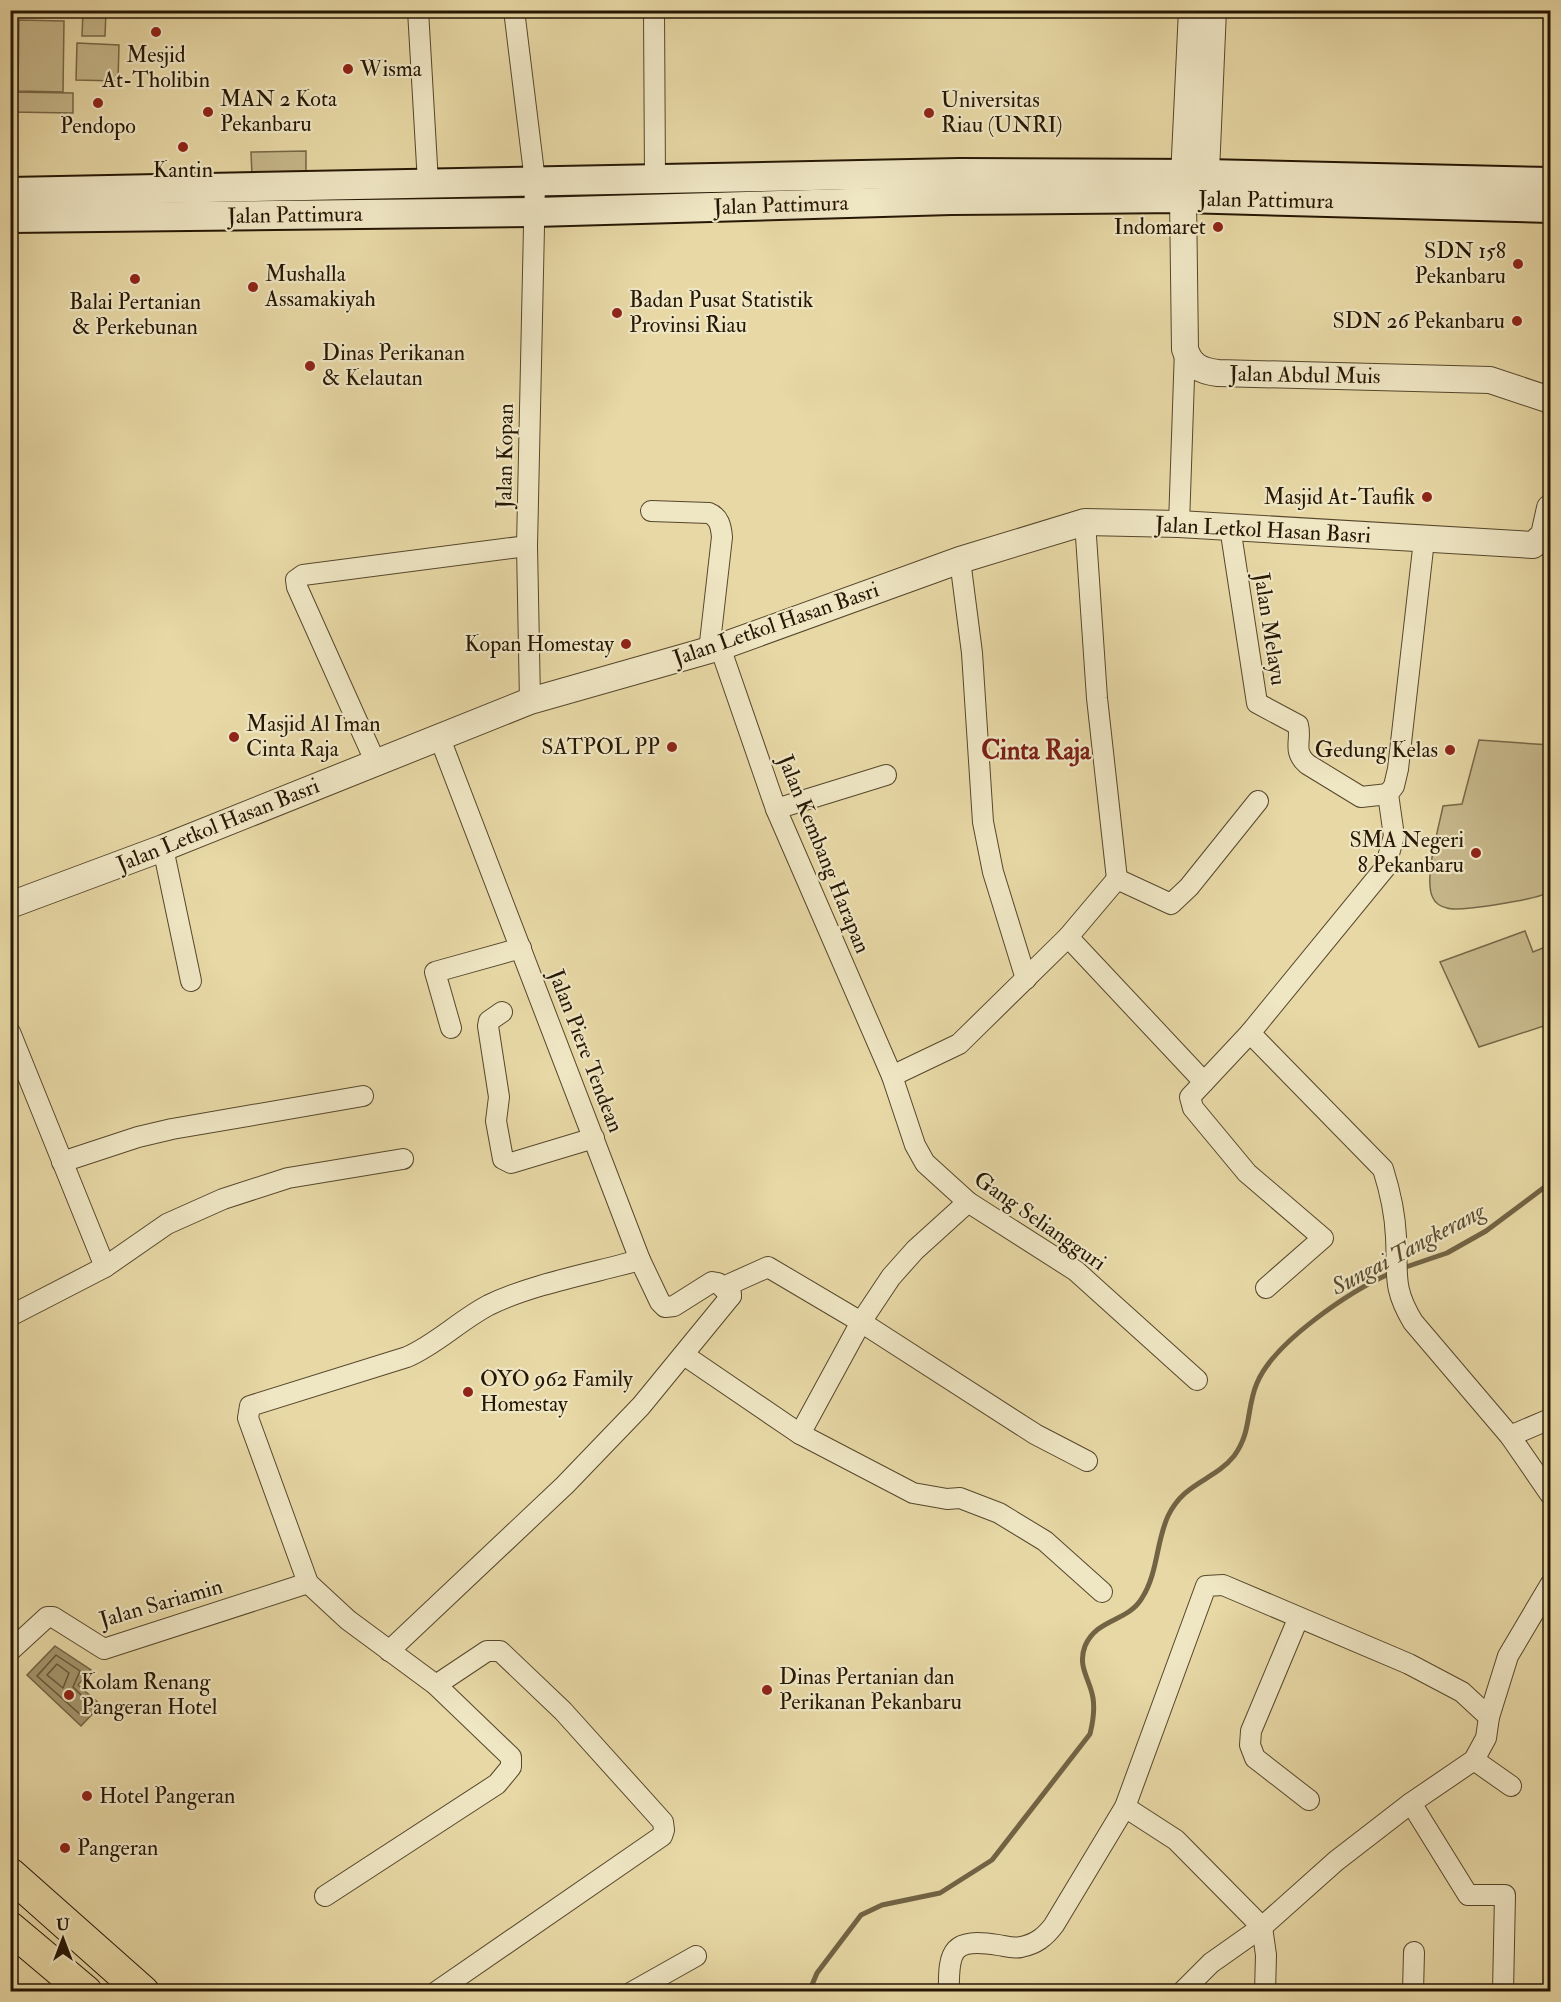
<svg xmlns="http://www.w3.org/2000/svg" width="1561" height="2002" viewBox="0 0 1561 2002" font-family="'IM FELL Double Pica',serif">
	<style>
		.green { fill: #c6b78a; stroke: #766747; stroke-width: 1.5 }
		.water { fill: #a5966e; stroke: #726344; stroke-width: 1.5 }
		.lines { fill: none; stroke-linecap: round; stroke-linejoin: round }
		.shore { stroke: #665639; stroke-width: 1.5 }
		.stream { stroke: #726344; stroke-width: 5 }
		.minor-casing { stroke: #56472c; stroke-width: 22 }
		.tertiary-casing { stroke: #56472c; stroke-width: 28 }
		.secondary-casing { stroke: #261704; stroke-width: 32 }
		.primary-casing { stroke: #261704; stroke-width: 34 }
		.minor { stroke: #efe6c4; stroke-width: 20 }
		.tertiary { stroke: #efe6c4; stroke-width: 26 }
		.secondary { stroke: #efe6c4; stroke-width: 28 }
		.primary { stroke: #e7d8a5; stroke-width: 32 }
		.poi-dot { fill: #8f2418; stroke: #efe6c4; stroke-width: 2 }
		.labels { text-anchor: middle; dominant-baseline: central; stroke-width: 4.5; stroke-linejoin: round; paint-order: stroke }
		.poi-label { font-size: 22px; fill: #261704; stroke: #efe6c4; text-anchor: start }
		.street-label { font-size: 22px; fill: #261704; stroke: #efe6c4 }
		.water-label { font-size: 24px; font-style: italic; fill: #594a2e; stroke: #efe6c4 }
		.quarter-label { font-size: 26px; font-weight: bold; fill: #7a1f14; stroke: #efe6c4 }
	</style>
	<rect width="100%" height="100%" fill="#e7d8a5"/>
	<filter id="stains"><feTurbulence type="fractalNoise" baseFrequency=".00333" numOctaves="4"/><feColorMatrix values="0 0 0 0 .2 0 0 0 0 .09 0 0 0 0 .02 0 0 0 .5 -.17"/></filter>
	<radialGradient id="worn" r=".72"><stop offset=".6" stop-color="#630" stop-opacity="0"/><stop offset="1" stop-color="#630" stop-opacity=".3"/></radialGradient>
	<g class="green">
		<path d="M83 11H106L105 36H82Z"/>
		<path d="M19 20 64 21 63 92 18 91Z"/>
		<path d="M77 43 119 45 118 81 76 80Z"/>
		<path d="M11 92 73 93V113L11 112Z"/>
		<path d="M306 151V175L252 176 251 152Z"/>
		<path d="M1479 740 1550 745V891C1543 899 1458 912 1447 908 1441 907 1435 903 1433 898 1423 880 1439 827 1443 806L1462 804Z"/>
		<path d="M1525 931 1533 952 1550 945V1024L1479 1047 1440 962Z"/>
	</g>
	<path class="water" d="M55 1646 91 1670 78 1685 101 1705 81 1726 27 1675Z"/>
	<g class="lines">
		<g class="shore">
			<path d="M56 1655 80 1671 73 1687 91 1705 82 1716 37 1676Z"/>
			<path d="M57 1664 69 1673 63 1688 47 1675Z"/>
		</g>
		<g class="stream">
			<path d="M1400 1269 1447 1253 1486 1231 1550 1183"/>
			<path d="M809 1992 817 1973 861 1915 882 1905 940 1893 992 1860 1090 1734C1093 1722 1095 1711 1093 1698 1090 1679 1077 1667 1085 1646 1097 1618 1128 1622 1142 1598 1158 1573 1156 1542 1168 1516 1184 1482 1214 1481 1234 1456 1252 1432 1246 1408 1257 1383 1274 1342 1350 1291 1391 1273"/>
		</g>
		<g class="minor-casing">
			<g id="minor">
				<path d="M418 10 428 183"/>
				<path d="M514 10 535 181 527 546 530 701"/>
				<path d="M654 10 655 179"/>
				<path d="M651 511 709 513C719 517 721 526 722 537L709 651"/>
				<path d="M1085 522 1097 698 1117 879"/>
				<path d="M1179 524 1185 349"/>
				<path d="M1230 527 1257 703 1298 725C1302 740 1292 751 1307 764L1361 797 1388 794"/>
				<path d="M960 560 972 653 983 822 993 872 1026 979"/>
				<path d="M720 647 776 809 892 1076 915 1145 925 1163 968 1202 1076 1271 1197 1380"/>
				<path d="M439 736 640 1260 660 1302 665 1307 674 1306 712 1282 718 1283 731 1296"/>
				<path d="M375 761 297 587 296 580 303 575 527 546"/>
				<path d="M776 809 886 775"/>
				<path d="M163 848 191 981"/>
				<path d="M1117 879 1171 904 1189 887 1258 801"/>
				<path d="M1068 937 1204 1082"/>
				<path d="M502 1012 489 1021 488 1026 499 1097 496 1121 503 1159 511 1163 594 1138"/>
				<path d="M451 1028 435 972 521 948"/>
				<path d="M10 1032 105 1267 10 1316"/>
				<path d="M1250 1033 1383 1169C1390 1191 1395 1213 1396 1237 1398 1275 1392 1287 1413 1322L1510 1436 1550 1494"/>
				<path d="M892 1076 959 1044 1068 937 1117 879"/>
				<path d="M62 1162 138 1137 172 1129 363 1096"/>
				<path d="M105 1267 167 1224 223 1199 288 1178 403 1159"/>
				<path d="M1266 1288 1323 1238 1247 1173 1193 1108 1190 1097 1250 1033 1385 868 1394 836 1388 794 1394 786 1398 769 1424 540"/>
				<path d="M684 1355 800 1434"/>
				<path d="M1510 1436 1550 1419"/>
				<path d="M1087 1461 1035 1434 861 1322 800 1434 913 1493 947 1499 960 1498 999 1513 1045 1541 1102 1592"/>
				<path d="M1298 1619 1251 1731 1250 1745 1255 1758 1309 1800"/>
				<path d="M10 1651 47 1617H53L104 1649 308 1583"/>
				<path d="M389 1651 565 1485 641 1406 731 1296 730 1284 768 1267 861 1322 891 1277 915 1250 968 1202"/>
				<path d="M436 1685 487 1651H500L563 1711 663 1822 664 1830 662 1836 436 1992"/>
				<path d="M1474 1760 1511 1786"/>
				<path d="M1411 1803 1468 1895H1505L1503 1992"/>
				<path d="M1125 1807 1176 1840 1262 1927 1266 1955 1265 1992"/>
				<path d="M325 1896 497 1784 511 1767V1757L436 1685 348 1620 308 1583 248 1418 250 1406 407 1357C437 1344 460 1320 489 1305 532 1284 593 1273 640 1260"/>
				<path d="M632 1992 696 1956"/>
				<path d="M949 1992C948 1949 953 1938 998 1945 1005 1946 1013 1949 1021 1947 1036 1944 1045 1937 1054 1925L1125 1807 1206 1586 1223 1585 1409 1664 1462 1692 1489 1717"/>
				<path d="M1182 1992 1211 1963 1262 1927 1336 1861 1411 1803 1474 1760 1486 1738 1489 1717 1508 1656 1550 1585"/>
				<path d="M1413 1992 1414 1952"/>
			</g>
		</g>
		<g class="tertiary-casing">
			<g id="tertiary">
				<path d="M1192 10 1183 198 1185 349C1190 366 1201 371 1218 373L1490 380 1550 400"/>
				<path d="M1205 195 1213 10"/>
				<path d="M10 905 163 848 530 701 720 647 960 560 1085 522 1179 524 1533 545 1544 535 1550 508"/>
			</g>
		</g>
		<g class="secondary-casing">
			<g id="secondary">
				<path d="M10 192 959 173 1206 174 1550 182"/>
				<path d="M10 218 535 212 951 200 1183 198 1550 208"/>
			</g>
		</g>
		<g class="primary-casing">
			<g id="primary">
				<path d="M10 1874 143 1992"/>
				<path d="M10 1928 86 1992"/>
			</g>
		</g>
		<use href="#minor" class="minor"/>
		<use href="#tertiary" class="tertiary"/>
		<use href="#secondary" class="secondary"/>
		<use href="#primary" class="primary"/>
	</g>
	<g class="poi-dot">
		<circle cx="156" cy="32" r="6"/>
		<circle cx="348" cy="69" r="6"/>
		<circle cx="98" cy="103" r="6"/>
		<circle cx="208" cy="112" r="6"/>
		<circle cx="929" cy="113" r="6"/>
		<circle cx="183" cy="147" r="6"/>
		<circle cx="1218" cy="227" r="6"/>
		<circle cx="1518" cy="264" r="6"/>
		<circle cx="135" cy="279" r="6"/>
		<circle cx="253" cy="287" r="6"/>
		<circle cx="617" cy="313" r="6"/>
		<circle cx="1517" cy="321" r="6"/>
		<circle cx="310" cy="366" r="6"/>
		<circle cx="1427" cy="497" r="6"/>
		<circle cx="626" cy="644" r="6"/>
		<circle cx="234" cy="737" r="6"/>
		<circle cx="672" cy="747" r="6"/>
		<circle cx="1450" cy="750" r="6"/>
		<circle cx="1476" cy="853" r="6"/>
		<circle cx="468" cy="1392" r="6"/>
		<circle cx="767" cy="1690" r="6"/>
		<circle cx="69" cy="1695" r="6"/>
		<circle cx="87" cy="1796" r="6"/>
		<circle cx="65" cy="1848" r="6"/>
	</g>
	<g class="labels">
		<g class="poi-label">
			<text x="156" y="55" text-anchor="middle">Mesjid<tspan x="156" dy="25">At-Tholibin</tspan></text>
			<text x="360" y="69">Wisma</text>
			<text x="220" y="99">MAN 2 Kota<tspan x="220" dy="25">Pekanbaru</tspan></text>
			<text x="941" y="100">Universitas<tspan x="941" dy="25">Riau (UNRI)</tspan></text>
			<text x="98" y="126" text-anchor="middle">Pendopo</text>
			<text x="183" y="170" text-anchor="middle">Kantin</text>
			<text x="1206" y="227" text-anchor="end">Indomaret</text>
			<text x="1506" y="251" text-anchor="end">SDN 158<tspan x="1506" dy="25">Pekanbaru</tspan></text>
			<text x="265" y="274">Mushalla<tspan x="265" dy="25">Assamakiyah</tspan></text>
			<text x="629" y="300">Badan Pusat Statistik<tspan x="629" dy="25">Provinsi Riau</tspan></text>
			<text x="135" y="302" text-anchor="middle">Balai Pertanian<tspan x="135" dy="25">&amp; Perkebunan</tspan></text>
			<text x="1505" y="321" text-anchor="end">SDN 26 Pekanbaru</text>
			<text x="322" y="353">Dinas Perikanan<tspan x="322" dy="25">&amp; Kelautan</tspan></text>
			<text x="1415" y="497" text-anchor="end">Masjid At-Taufik</text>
			<text x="614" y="644" text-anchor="end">Kopan Homestay</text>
			<text x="246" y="724">Masjid Al Iman<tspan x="246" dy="25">Cinta Raja</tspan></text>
			<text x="660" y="747" text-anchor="end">SATPOL PP</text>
			<text x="1438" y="750" text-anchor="end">Gedung Kelas</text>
			<text x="1464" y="840" text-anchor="end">SMA Negeri<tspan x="1464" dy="25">8 Pekanbaru</tspan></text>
			<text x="480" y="1379">OYO 962 Family<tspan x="480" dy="25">Homestay</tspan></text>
			<text x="779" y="1677">Dinas Pertanian dan<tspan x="779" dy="25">Perikanan Pekanbaru</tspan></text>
			<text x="81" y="1682">Kolam Renang<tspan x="81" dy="25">Pangeran Hotel</tspan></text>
			<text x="99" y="1796">Hotel Pangeran</text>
			<text x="77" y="1848">Pangeran</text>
		</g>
		<g class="street-label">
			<text transform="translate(1266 200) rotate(1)">Jalan Pattimura</text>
			<text transform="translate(781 205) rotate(-2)">Jalan Pattimura</text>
			<text transform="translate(295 215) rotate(-1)">Jalan Pattimura</text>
			<text transform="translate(1305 375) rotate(1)">Jalan Abdul Muis</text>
			<text transform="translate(505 456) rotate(-89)">Jalan Kopan</text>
			<text transform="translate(1263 530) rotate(3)">Jalan Letkol Hasan Basri</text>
			<text transform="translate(776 624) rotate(-19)">Jalan Letkol Hasan Basri</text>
			<text transform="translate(1270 629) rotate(81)">Jalan Melayu</text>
			<text transform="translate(218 825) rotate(-22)">Jalan Letkol Hasan Basri</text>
			<text transform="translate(824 854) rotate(68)">Jalan Kembang Harapan</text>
			<text transform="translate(586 1051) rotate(69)">Jalan Piere Tendean</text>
			<text transform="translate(1040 1221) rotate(35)">Gang Seliangguri</text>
			<text transform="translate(161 1603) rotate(-16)">Jalan Sariamin</text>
		</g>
		<g class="water-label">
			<text transform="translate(1408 1249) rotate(-28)">Sungai Tangkerang</text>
		</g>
		<g class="quarter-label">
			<text x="1036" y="751">Cinta Raja</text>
		</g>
	</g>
	<rect width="1561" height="2002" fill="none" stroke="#e7d8a5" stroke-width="36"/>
	<rect x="12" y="12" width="1537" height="1978" fill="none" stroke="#261704" stroke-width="3"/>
	<rect x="18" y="18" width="1525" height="1966" fill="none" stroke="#261704" stroke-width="1.5"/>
	<g transform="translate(63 1939)" stroke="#efe6c4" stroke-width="4.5" paint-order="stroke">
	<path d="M0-4.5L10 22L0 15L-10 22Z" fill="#261704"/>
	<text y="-9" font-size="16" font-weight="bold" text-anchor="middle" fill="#261704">U</text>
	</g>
	<rect width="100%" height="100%" filter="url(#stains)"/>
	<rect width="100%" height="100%" fill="url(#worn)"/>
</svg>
